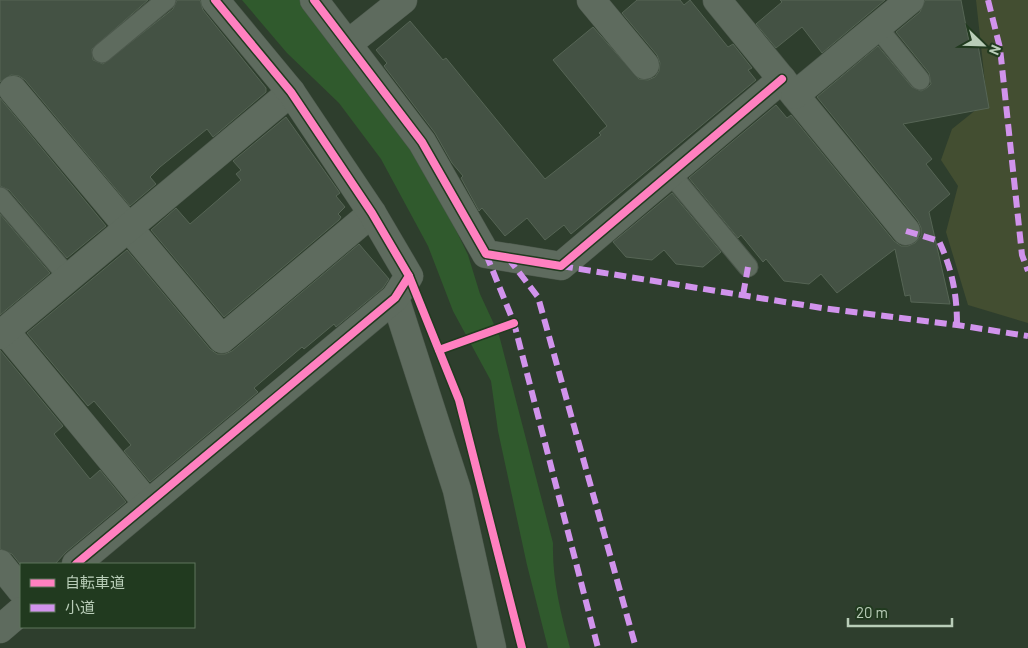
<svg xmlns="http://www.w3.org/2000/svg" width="1028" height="648" viewBox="0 0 1028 648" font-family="Barlow,'Noto Sans JP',sans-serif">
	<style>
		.green { fill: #434e31 }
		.water { fill: #305a2d }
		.building { fill: #445244; stroke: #566555 }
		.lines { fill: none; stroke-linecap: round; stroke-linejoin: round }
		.lane-casing { stroke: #4c584c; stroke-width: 21 }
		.street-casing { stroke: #4c584c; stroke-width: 29 }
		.lane { stroke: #5e6b5e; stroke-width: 19 }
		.street { stroke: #5e6b5e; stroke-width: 28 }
		.quiet { stroke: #d193ec; stroke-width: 6; stroke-dasharray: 12 6; stroke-linecap: butt }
		.cycleway-casing { stroke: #213a1f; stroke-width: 11 }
		.cycleway { stroke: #ff80c0; stroke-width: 8 }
	</style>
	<rect width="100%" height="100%" fill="#2e3e2d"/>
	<path class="green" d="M976 0H1028V323L968 305 946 232 958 186 941 160 952 129 987 101Z"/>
	<path class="water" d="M242 0H303L423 162 468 255 480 294 499 335 553 543C552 580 561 613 570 648H548L527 565 498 431 491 381 453 311 428 246 381 159 339 103 287 53Z"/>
	<g class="building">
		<path d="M0 0H148L92 49 93 60 103 64 173 9 177 0H200L203 10 266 88V92L213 137 207 129 160 167 150 177 156 184 130 206 25 80 19 76 11 75 0 82Z"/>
		<path d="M637 0H680L684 5 690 0 728 47 733 44 752 68 748 70 756 80 571 234 564 225 545 240 527 218 505 236 482 208 479 211 461 178 463 176 452 163 435 133 384 66 387 63 376 50 410 21 443 60 446 58 545 179 601 135 599 133 607 126 553 60 593 27 639 79 648 80 655 77 659 71 660 63 657 55 622 13Z"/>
		<path d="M780 0H885L822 53 802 27 776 48 756 24 782 2Z"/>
		<path d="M925 0H961L970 47 978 45 989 108 903 124 932 159 926 164 950 194 929 212 950 304 911 302 910 295 905 296 895 249 837 293 821 274 809 284 784 281 766 259 763 262 741 235 738 238 689 178 776 105 787 118 791 115 894 241 901 246H908L915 243 921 236V228L918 221 817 97 878 46 912 87 921 91 927 88 931 84 929 73 896 32 920 12Z"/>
		<path d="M0 98 106 226 67 258 9 190 0 186Z"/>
		<path d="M286 117 340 193 336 196 345 207 338 214 341 217 339 220 224 317 151 230 176 208 190 224 241 180 236 174 241 170 233 161Z"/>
		<path d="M672 193 721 252 703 267 676 264 664 250 652 260 626 257 613 242Z"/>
		<path d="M0 214 50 273 0 315Z"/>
		<path d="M359 244 389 279 383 288 336 327 334 324 304 349 302 347 254 388 258 392 150 482 124 451 131 445 94 401 88 406 27 333 127 250 210 349 217 354H225L232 351Z"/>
		<path d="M0 350 63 426 54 434 90 479 100 470 126 502 66 552 55 564H20L12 554 0 549Z"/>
	</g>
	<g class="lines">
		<g class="lane-casing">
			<g id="lane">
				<path d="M877 27 920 80"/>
				<path d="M102 53 166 0"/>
				<path d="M670 173 748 267"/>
				<path d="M0 197 70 279"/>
			</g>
		</g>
		<g class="street-casing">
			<g id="street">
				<path d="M314 0 422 142 486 254 561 266 782 79"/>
				<path d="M591 0 645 65"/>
				<path d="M717 0 906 231"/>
				<path d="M349 43 403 0"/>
				<path d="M13 90 222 339 372 213"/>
				<path d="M795 95 910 0"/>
				<path d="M395 298 457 490 492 648"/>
				<path d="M5 331 148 504"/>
				<path d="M0 335 291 92"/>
				<path d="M0 564 21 590"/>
				<path d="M76 564 395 298 409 276 372 213 291 92 215 0"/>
				<path d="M0 629 21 611"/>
			</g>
		</g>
		<use href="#lane" class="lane"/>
		<use href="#street" class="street"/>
		<g class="quiet">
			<path d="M988 0 1000 48 1022 255 1028 271"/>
			<path d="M906 231 939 241C952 269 957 294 957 325"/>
			<path d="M486 254 514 323 598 648"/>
			<path d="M508 258 538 297 636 648"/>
			<path d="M561 266 822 308 957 325 1028 336"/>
			<path d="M743 295 748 267"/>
		</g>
		<g class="cycleway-casing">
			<g id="cycleway">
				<path d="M314 0 422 142 486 254 561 266 782 79"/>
				<path d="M409 276 459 400 522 648"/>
				<path d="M439 350 514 323"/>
				<path d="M76 564 395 298 409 276 372 213 291 92 215 0"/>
			</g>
		</g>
		<use href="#cycleway" class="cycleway"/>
	</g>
	<rect x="20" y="563" width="175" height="65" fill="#213a1f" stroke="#5e755c"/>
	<rect x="30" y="579" width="25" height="8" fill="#ff80c0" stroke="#5e755c"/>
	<text x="65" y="588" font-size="15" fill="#b9cdb8">自転車道</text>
	<rect x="30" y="604" width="25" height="8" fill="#d193ec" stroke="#5e755c"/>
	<text x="65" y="613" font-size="15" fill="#b9cdb8">小道</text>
	<g transform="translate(983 45) rotate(113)" stroke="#213a1f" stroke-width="4" paint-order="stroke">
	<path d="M0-4L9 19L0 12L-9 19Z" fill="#b9cdb8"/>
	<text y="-8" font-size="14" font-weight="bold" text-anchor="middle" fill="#b9cdb8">N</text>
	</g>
	<path d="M848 618v8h104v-8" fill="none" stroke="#b9cdb8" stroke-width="2.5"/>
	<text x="856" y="618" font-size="15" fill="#b9cdb8" stroke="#213a1f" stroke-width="4" paint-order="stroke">20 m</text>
</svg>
